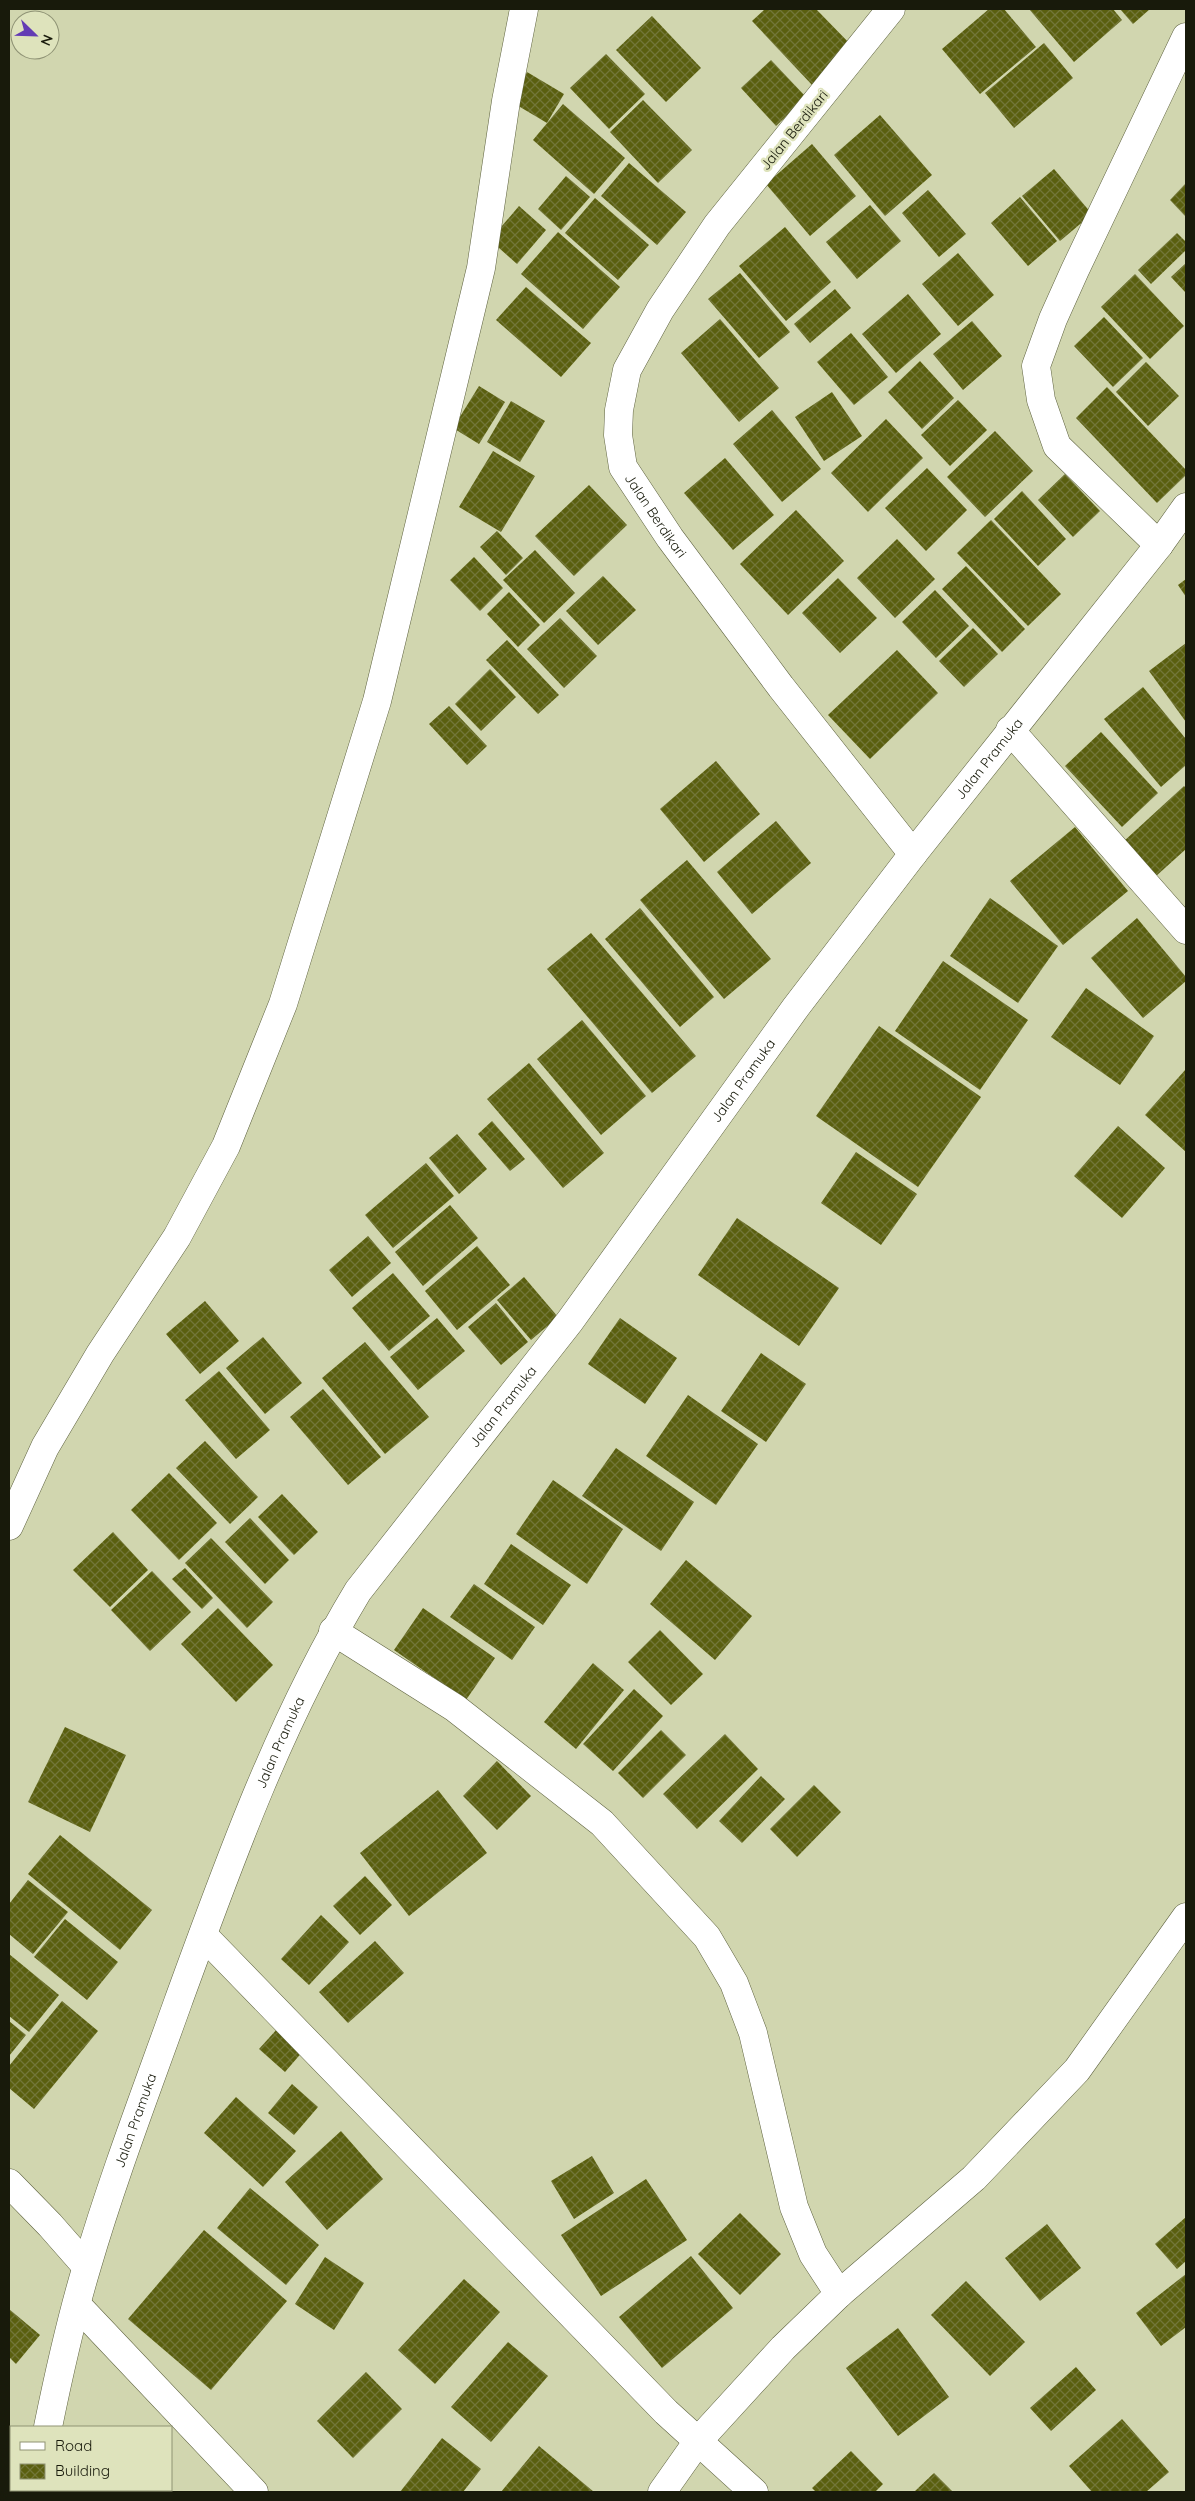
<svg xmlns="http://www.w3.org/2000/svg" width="1195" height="2501" viewBox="0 0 1195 2501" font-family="Quicksand,sans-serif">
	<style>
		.building { fill: url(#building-cross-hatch) }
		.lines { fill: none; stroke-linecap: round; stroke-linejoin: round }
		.minor-casing { stroke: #5f6340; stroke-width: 29 }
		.minor { stroke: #fff; stroke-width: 28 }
		.labels { text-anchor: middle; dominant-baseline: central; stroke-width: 5; stroke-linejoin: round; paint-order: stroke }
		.street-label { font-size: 14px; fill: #181a0b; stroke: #dee3bc }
	</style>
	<defs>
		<pattern id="building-cross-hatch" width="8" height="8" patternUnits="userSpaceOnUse" patternTransform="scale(1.25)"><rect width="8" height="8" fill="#5a5f0f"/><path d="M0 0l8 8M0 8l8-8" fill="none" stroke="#727639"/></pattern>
	</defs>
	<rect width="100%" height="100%" fill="#d1d6af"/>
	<g class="building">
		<path d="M765 9H816L854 48 813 86 752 21Z"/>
		<path d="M989 9H1004L1036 47 980 94 942 49Z"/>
		<path d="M1029 9H1113L1122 20 1074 62Z"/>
		<path d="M1120 9H1150L1133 24Z"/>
		<path d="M652 16 701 68 666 102 616 50Z"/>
		<path d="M1044 43 1073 78 1014 128 985 93Z"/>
		<path d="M606 54 645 94 609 129 570 88Z"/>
		<path d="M771 60 806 97 776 126 741 88Z"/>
		<path d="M527 72 564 94 547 123 510 101Z"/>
		<path d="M643 100 692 150 658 183 610 132Z"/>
		<path d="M563 104 625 158 594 194 533 140Z"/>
		<path d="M880 115 932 175 885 216 834 155Z"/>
		<path d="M812 144 856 196 810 236 766 184Z"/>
		<path d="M629 163 686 212 657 245 601 196Z"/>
		<path d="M1054 169 1092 214 1060 241 1022 196Z"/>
		<path d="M566 176 590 197 561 230 538 209Z"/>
		<path d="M1186 183V217L1170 200Z"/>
		<path d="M928 190 966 234 939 257 902 213Z"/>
		<path d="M1020 197 1057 241 1028 266 991 223Z"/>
		<path d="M595 198 649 245 618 280 565 233Z"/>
		<path d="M870 205 901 241 857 279 826 242Z"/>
		<path d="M519 206 546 230 517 264 490 240Z"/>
		<path d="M785 227 831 282 786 321 739 266Z"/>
		<path d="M558 232 620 287 583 329 521 274Z"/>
		<path d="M1177 233 1186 242V250L1151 284 1138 270Z"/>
		<path d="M958 253 994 295 958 326 922 284Z"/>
		<path d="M1186 263V293L1171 277Z"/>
		<path d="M740 273 790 332 759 358 708 299Z"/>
		<path d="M1135 274 1184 326 1150 359 1101 307Z"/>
		<path d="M526 287 591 343 561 377 496 320Z"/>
		<path d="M835 289 851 308 810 343 794 324Z"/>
		<path d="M908 294 941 334 896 373 862 334Z"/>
		<path d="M1104 317 1143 358 1113 387 1074 346Z"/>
		<path d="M720 319 779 388 739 422 681 353Z"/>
		<path d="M972 321 1002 356 963 390 933 354Z"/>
		<path d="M851 333 888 377 854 405 817 362Z"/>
		<path d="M920 361 954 398 922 429 888 392Z"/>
		<path d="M1146 362 1179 396 1148 426 1116 392Z"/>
		<path d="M479 386 505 402 479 444 453 428Z"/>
		<path d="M1107 387 1186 470V475L1157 503 1076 418Z"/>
		<path d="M832 392 862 436 824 461 795 417Z"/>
		<path d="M958 400 987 430 950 466 921 435Z"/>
		<path d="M511 401 545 421 520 462 487 442Z"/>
		<path d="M772 410 821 469 782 502 733 444Z"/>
		<path d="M886 419 923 458 868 512 831 473Z"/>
		<path d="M995 431 1033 471 985 517 947 477Z"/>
		<path d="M493 451 535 476 501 532 459 507Z"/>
		<path d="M725 458 774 515 733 550 684 493Z"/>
		<path d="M927 468 967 510 926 551 885 508Z"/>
		<path d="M1065 474 1100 511 1073 537 1038 500Z"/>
		<path d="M589 485 627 525 574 576 535 536Z"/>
		<path d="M1022 491 1066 539 1038 566 994 519Z"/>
		<path d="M796 510 844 561 788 615 740 564Z"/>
		<path d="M991 520 1061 594 1028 626 957 553Z"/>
		<path d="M497 531 523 558 506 575 480 547Z"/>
		<path d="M897 539 935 579 895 618 857 578Z"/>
		<path d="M535 550 575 593 544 623 503 580Z"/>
		<path d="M474 557 503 588 480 611 450 580Z"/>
		<path d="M966 566 1025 629 1002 652 942 589Z"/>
		<path d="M603 576 636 610 598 645 566 611Z"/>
		<path d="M838 578 877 618 840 653 802 613Z"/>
		<path d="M1186 579V597L1178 585Z"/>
		<path d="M935 590 969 626 936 658 902 622Z"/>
		<path d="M509 592 540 625 518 647 487 614Z"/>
		<path d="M560 618 597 656 564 688 527 649Z"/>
		<path d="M973 628 998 654 964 687 939 661Z"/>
		<path d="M507 640 559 695 538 714 486 660Z"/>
		<path d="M1186 643V722L1149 671Z"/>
		<path d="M897 650 938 693 870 759 828 715Z"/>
		<path d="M490 669 516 697 481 731 455 704Z"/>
		<path d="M1143 687 1186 739V765L1161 787 1104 719Z"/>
		<path d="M449 706 487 746 467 765 429 724Z"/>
		<path d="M1101 732 1158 793 1122 827 1065 766Z"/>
		<path d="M716 761 760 814 704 862 660 809Z"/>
		<path d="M1184 786 1186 788V849L1155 877 1123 842Z"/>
		<path d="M776 821 811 863 752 914 717 872Z"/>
		<path d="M1075 827 1128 891 1063 945 1010 881Z"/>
		<path d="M687 860 771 959 724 999 640 900Z"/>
		<path d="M990 898 1058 946 1018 1003 950 956Z"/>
		<path d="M640 908 714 997 680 1027 605 939Z"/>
		<path d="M1137 918 1186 977V981L1143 1018 1091 958Z"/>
		<path d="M591 933 696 1056 652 1093 547 969Z"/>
		<path d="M943 961 1028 1020 980 1090 895 1031Z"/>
		<path d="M1086 988 1154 1036 1120 1085 1051 1037Z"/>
		<path d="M582 1020 646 1096 601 1135 537 1059Z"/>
		<path d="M879 1026 981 1097 918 1187 816 1116Z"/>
		<path d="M529 1063 604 1153 563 1188 487 1099Z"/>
		<path d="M1186 1069V1152L1145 1115Z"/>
		<path d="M492 1121 525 1159 510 1171 478 1134Z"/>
		<path d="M1118 1126 1165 1168 1122 1218 1074 1176Z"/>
		<path d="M457 1134 487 1169 459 1194 429 1158Z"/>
		<path d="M856 1152 917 1194 881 1245 821 1203Z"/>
		<path d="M426 1163 454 1196 393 1248 365 1215Z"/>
		<path d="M450 1205 478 1238 423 1286 395 1252Z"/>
		<path d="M737 1218 839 1288 799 1346 698 1275Z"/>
		<path d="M368 1236 391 1263 352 1297 329 1270Z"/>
		<path d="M477 1246 510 1285 457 1330 425 1291Z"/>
		<path d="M393 1273 430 1316 389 1351 352 1308Z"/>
		<path d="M524 1277 558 1317 531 1340 497 1300Z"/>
		<path d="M205 1301 239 1341 200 1374 166 1334Z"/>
		<path d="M496 1303 528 1342 501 1365 468 1327Z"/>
		<path d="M437 1318 465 1351 418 1390 390 1357Z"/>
		<path d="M620 1318 677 1358 645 1404 588 1364Z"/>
		<path d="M263 1337 302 1383 265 1414 226 1368Z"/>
		<path d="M365 1342 429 1417 385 1454 322 1378Z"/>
		<path d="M761 1353 806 1384 766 1442 721 1411Z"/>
		<path d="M219 1371 270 1430 236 1459 185 1400Z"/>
		<path d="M323 1389 381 1457 348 1485 290 1417Z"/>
		<path d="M688 1395 758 1444 716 1505 646 1456Z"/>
		<path d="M205 1441 258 1497 230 1524 176 1468Z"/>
		<path d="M616 1448 694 1502 661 1551 582 1496Z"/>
		<path d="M169 1473 217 1523 179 1560 131 1510Z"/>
		<path d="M553 1480 623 1529 587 1584 516 1534Z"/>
		<path d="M282 1494 318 1532 294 1555 258 1517Z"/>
		<path d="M250 1518 289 1560 265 1584 225 1542Z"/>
		<path d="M113 1532 148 1570 110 1607 73 1570Z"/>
		<path d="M211 1538 273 1602 247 1628 185 1563Z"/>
		<path d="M511 1544 571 1585 543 1625 484 1584Z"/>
		<path d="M686 1560 752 1616 715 1660 650 1604Z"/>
		<path d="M185 1568 213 1598 202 1609 172 1579Z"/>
		<path d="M152 1571 191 1612 150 1651 111 1610Z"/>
		<path d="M474 1584 535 1627 512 1660 450 1617Z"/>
		<path d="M218 1608 273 1665 236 1702 181 1644Z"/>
		<path d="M423 1608 495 1658 466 1700 394 1650Z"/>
		<path d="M660 1630 703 1674 671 1705 628 1662Z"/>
		<path d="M593 1663 624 1690 576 1749 544 1722Z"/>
		<path d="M634 1689 663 1716 613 1771 583 1744Z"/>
		<path d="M65 1727 126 1755 90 1832 28 1802Z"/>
		<path d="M661 1730 686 1755 643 1798 618 1773Z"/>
		<path d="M725 1734 758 1769 697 1829 663 1794Z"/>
		<path d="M497 1761 531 1796 497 1830 463 1796Z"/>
		<path d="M761 1776 785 1799 742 1843 719 1821Z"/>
		<path d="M814 1785 841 1812 797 1857 770 1829Z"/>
		<path d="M438 1790 487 1853 409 1916 360 1853Z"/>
		<path d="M60 1835 152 1910 120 1950 28 1874Z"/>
		<path d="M365 1876 392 1905 360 1935 333 1906Z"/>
		<path d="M28 1880 68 1912 33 1954 9 1934V1904Z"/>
		<path d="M321 1915 349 1942 309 1985 281 1959Z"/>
		<path d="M65 1919 118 1962 87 2000 34 1957Z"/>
		<path d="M375 1941 404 1973 348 2023 319 1992Z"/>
		<path d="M9 1954 59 1995 29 2032 9 2016Z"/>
		<path d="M62 2001 98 2031 34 2109 9 2088V2066Z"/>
		<path d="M9 2021 26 2035 9 2056Z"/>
		<path d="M278 2028 304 2050 285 2072 259 2049Z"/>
		<path d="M292 2084 318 2107 294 2135 268 2113Z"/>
		<path d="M236 2097 296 2151 263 2187 204 2133Z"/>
		<path d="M341 2131 383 2179 327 2230 285 2182Z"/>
		<path d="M592 2156 614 2193 574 2219 551 2181Z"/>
		<path d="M646 2179 687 2240 601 2296 561 2235Z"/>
		<path d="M250 2188 319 2245 286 2285 217 2228Z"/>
		<path d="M740 2213 781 2254 740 2295 698 2254Z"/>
		<path d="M1186 2217V2261L1177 2269 1155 2244Z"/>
		<path d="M1047 2224 1081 2268 1040 2301 1005 2258Z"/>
		<path d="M204 2230 287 2301 211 2390 128 2319Z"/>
		<path d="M691 2256 733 2308 662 2368 619 2317Z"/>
		<path d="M325 2257 364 2283 334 2330 295 2304Z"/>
		<path d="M1186 2274V2327L1161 2346 1136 2313Z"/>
		<path d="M464 2279 500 2312 435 2384 398 2350Z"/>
		<path d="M966 2281 1025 2342 990 2376 931 2315Z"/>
		<path d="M9 2309 40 2335 16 2364 9 2357Z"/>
		<path d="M898 2328 949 2397 898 2436 846 2368Z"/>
		<path d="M508 2342 548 2376 491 2442 451 2407Z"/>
		<path d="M1076 2367 1096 2390 1051 2431 1030 2408Z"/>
		<path d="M366 2372 402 2409 353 2458 317 2421Z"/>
		<path d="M1122 2419 1169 2472 1146 2492H1092L1069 2466Z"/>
		<path d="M442 2438 481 2469 463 2492H400Z"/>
		<path d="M539 2446 594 2492H501Z"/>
		<path d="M851 2451 883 2484 875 2492H816L812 2488Z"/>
		<path d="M934 2473 953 2492H914Z"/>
	</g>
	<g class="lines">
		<g class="minor-casing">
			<g id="minor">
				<path id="s1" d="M891 9 717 225 660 310 627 370 619 410 618 435 623 467 670 538 781 687 913 854"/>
				<path d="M1159 545 1057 446 1041 400 1036 366 1053 319 1075 270 1186 37"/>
				<path d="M1010 730 1186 930"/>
				<path d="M9 1526 45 1447 100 1354 177 1237 226 1146 283 1004 377 701 481 268 506 101 524 9"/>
				<path d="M333 1631 455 1708 602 1823 707 1937 734 1983 753 2033 794 2207 813 2254 839 2294"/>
				<path d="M203 1935 666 2412 754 2492"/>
				<path d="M9 2183 50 2225 86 2266"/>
				<path d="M77 2305 254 2492"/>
				<path id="s2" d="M48 2427C59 2373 71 2319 87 2266 113 2177 147 2089 178 2002 229 1862 280 1720 358 1591L570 1321 796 1007 913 854 1159 545 1186 507"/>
				<path d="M36 2492V2490"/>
				<path d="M662 2492 698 2441 783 2348 839 2294 974 2178 1077 2070 1186 1917"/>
			</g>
		</g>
		<use href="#minor" class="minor"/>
	</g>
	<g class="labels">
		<g class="street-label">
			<text transform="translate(794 130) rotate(-51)">Jalan Berdikari</text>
			<text stroke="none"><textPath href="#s1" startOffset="605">Jalan Berdikari</textPath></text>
			<text stroke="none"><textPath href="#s2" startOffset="1939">Jalan Pramuka</textPath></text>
			<text stroke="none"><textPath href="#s2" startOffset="1534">Jalan Pramuka</textPath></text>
			<text stroke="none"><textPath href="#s2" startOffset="1129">Jalan Pramuka</textPath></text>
			<text stroke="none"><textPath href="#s2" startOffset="724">Jalan Pramuka</textPath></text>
			<text stroke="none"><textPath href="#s2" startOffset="319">Jalan Pramuka</textPath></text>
		</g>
	</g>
	<rect width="1195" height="2501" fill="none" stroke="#181a0b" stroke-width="20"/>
	<rect x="10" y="2426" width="162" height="65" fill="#dee3bc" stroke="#8f9375"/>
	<rect x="20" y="2442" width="25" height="8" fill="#ffffff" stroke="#8f9375"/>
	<text x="55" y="2451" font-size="15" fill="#181a0b">Road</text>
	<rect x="20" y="2464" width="25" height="15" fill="url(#building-cross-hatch)" stroke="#8f9375"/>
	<text x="55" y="2476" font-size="15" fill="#181a0b">Building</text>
	<g transform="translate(35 35) rotate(113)"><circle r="24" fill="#dee3bc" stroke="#8f9375"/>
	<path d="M0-4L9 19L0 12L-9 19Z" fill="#633cb4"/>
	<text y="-8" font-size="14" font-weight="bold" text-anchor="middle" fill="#181a0b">N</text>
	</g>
</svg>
